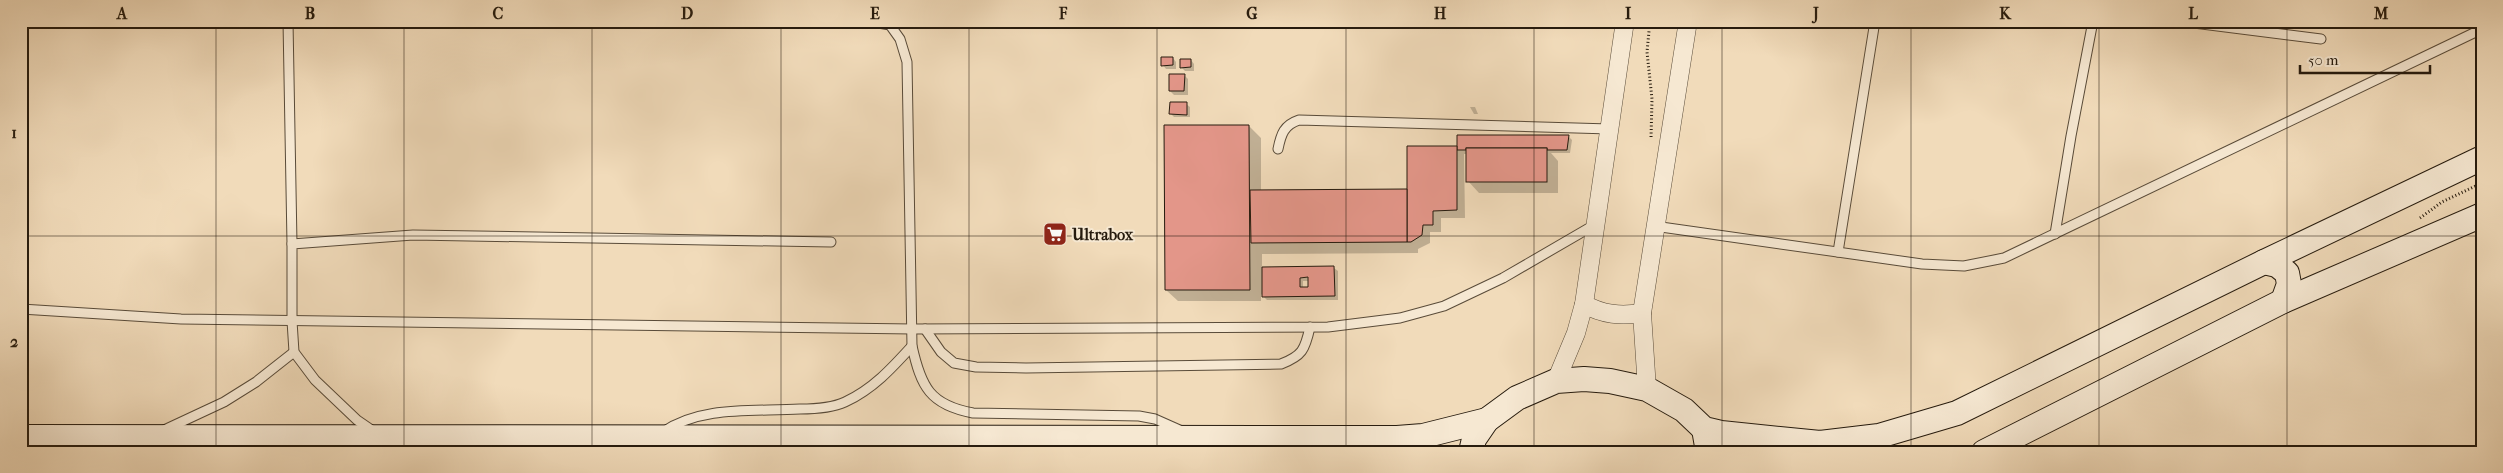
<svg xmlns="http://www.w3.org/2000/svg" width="2503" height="473" viewBox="0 0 2503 473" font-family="'IM FELL French Canon',serif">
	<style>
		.shadow { fill: #0003; fill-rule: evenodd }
		.building { fill: #e39689; stroke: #261b0e; fill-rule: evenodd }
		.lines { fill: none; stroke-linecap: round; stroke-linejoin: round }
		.lane-casing { stroke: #594b39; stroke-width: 11 }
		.street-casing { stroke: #594b39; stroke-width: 19 }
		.secondary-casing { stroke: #261b0e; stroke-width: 26 }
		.path { stroke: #261b0e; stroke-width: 3; stroke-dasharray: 1 2.5; stroke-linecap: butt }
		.lane { stroke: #f6e8d2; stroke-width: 9 }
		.street { stroke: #f6e8d2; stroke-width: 18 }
		.secondary { stroke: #f6e8d2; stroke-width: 24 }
		.grid { fill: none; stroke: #261b0e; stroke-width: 1; stroke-opacity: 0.55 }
		.labels { text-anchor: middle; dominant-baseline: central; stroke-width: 4; stroke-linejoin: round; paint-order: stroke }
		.poi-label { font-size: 16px; font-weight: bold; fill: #261b0e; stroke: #f6e8d2; text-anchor: start }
		.neatline { fill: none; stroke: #261b0e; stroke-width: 2 }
		.grid-label { font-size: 16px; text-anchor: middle; font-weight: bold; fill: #261b0e }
	</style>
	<rect width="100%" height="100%" fill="#f1dbba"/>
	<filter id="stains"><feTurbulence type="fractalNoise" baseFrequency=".004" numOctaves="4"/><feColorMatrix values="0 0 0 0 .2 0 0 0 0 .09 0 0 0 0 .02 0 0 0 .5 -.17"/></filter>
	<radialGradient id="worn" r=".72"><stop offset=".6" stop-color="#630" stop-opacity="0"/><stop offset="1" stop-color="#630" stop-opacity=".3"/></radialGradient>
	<g class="shadow">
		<path d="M1173 58 1176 62V69H1166L1163 65Z"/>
		<path d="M1191 60 1194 64V71H1185L1181 67Z"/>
		<path d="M1184 75 1188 79V95H1174L1170 91Z"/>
		<path d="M1186 104 1190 107V117H1174L1171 114Z"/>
		<path d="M1470 107H1475L1478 114H1474Z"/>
		<path d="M1249 126 1261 138V191L1408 190 1456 147 1568 136 1572 140 1570 153H1551L1558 161V193H1479L1468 181 1467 154H1464L1465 218H1441V232H1430V243L1418 249V253L1262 254V268H1334L1338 271V300H1267L1261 294V301H1178L1166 290ZM1303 281H1310V288L1303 289Z"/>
	</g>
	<g class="building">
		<path d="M1161 57H1173V65L1161 66Z"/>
		<path d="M1180 59H1191V67L1180 68Z"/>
		<path d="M1169 74H1185L1184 91H1169Z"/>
		<path d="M1170 102H1187V115L1169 114Z"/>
		<path d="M1164 125H1249L1250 290H1165Z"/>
		<path d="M1457 135H1569L1567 150H1547V148H1466V150H1457Z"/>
		<path d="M1407 146H1457V210L1433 211V225H1423L1422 235 1411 242H1407Z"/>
		<rect x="1466" y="148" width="81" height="34"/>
		<path d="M1407 189V242L1251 243 1250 190Z"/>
		<path d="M1334 266 1335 296 1262 297V267ZM1308 277V287H1300V278Z"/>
	</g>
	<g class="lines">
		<g class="lane-casing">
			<g id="lane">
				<path d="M288 21 292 244"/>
				<path d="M867 21 890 25 900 39 907 62 912 346C921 387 930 405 973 413L1139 416 1155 419 1182 431"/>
				<path d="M2178 21 2321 39"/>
				<path d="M1278 149C1281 134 1284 125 1299 120L1610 129"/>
				<path d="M1654 226 1922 264 1964 266 2004 258 2482 29"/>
				<path d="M2055 234 2071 136 2093 21"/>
				<path d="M1838 252 1875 21"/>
				<path d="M21 309 181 319 913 329 1328 327 1400 318 1444 306 1503 278 1596 224"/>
				<path d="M925 329 941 352 954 363 976 367 1026 368 1281 364C1302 356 1305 350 1310 327"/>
				<path d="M164 430 224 402 256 382 294 352"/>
				<path d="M373 431 357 420 315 380 294 352 292 321V244L413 235 831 242"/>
				<path d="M663 432C702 405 755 412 800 409 815 409 832 408 845 402 873 389 892 368 912 346"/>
			</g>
		</g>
		<g class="street-casing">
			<g id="street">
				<path d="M1584 304C1603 315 1621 316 1642 313"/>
				<path d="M1556 381 1576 333 1584 304 1625 21"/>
				<path d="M1647 389 1642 313 1688 21"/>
			</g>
		</g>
		<g class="secondary-casing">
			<g id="secondary">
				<path d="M2264 262 2277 265 2287 273 2289 284 2283 301"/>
				<path d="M1704 429 1708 452"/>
				<path d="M21 437 1397 438 1423 436 1487 420"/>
				<path d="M1471 452 1474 439 1487 420 1517 398 1556 381 1584 379 1610 381 1647 389 1684 410 1704 429 1721 433 1820 443 1879 436 1957 413 2264 262 2482 158"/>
				<path d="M1984 452 2283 301 2482 215"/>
			</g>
		</g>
		<g class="path">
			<path d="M1650 21 1647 52 1652 99 1651 138"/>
			<path d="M2420 218 2442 202 2482 183"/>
		</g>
		<use href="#lane" class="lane"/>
		<use href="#street" class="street"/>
		<use href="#secondary" class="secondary"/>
	</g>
	<path class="grid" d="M216 21V452M404 21V452M592 21V452M781 21V452M969 21V452M1157 21V452M1346 21V452M1534 21V452M1722 21V452M1911 21V452M2099 21V452M2287 21V452M21 236H2482"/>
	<defs>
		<g id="supermarket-square" transform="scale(1.25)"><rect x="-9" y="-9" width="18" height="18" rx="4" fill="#8f2418" stroke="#f6e8d2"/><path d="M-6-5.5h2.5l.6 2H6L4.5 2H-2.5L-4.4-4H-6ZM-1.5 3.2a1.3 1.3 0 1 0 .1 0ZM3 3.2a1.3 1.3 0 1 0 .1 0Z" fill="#fff"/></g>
	</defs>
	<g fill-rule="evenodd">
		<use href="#supermarket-square" x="1055" y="234"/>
	</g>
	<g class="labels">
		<g class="poi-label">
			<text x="1072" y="234">Ultrabox</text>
		</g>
	</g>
	<rect width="2503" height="473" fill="none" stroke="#f1dbba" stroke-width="55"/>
	<path d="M2300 65v8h130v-8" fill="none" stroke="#261b0e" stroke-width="2.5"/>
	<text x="2308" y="65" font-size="15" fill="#261b0e" stroke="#f6e8d2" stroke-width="4" paint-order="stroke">50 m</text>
	<rect x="28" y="28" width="2448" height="418" class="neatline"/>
	<g class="grid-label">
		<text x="122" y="19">A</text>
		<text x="310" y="19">B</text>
		<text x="498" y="19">C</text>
		<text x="687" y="19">D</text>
		<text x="875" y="19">E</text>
		<text x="1063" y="19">F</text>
		<text x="1252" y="19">G</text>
		<text x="1440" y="19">H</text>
		<text x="1628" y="19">I</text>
		<text x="1816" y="19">J</text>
		<text x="2005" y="19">K</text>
		<text x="2193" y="19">L</text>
		<text x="2381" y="19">M</text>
		<text x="14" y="138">1</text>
		<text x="14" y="347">2</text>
	</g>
	<rect width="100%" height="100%" filter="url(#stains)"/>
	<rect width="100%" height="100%" fill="url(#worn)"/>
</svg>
